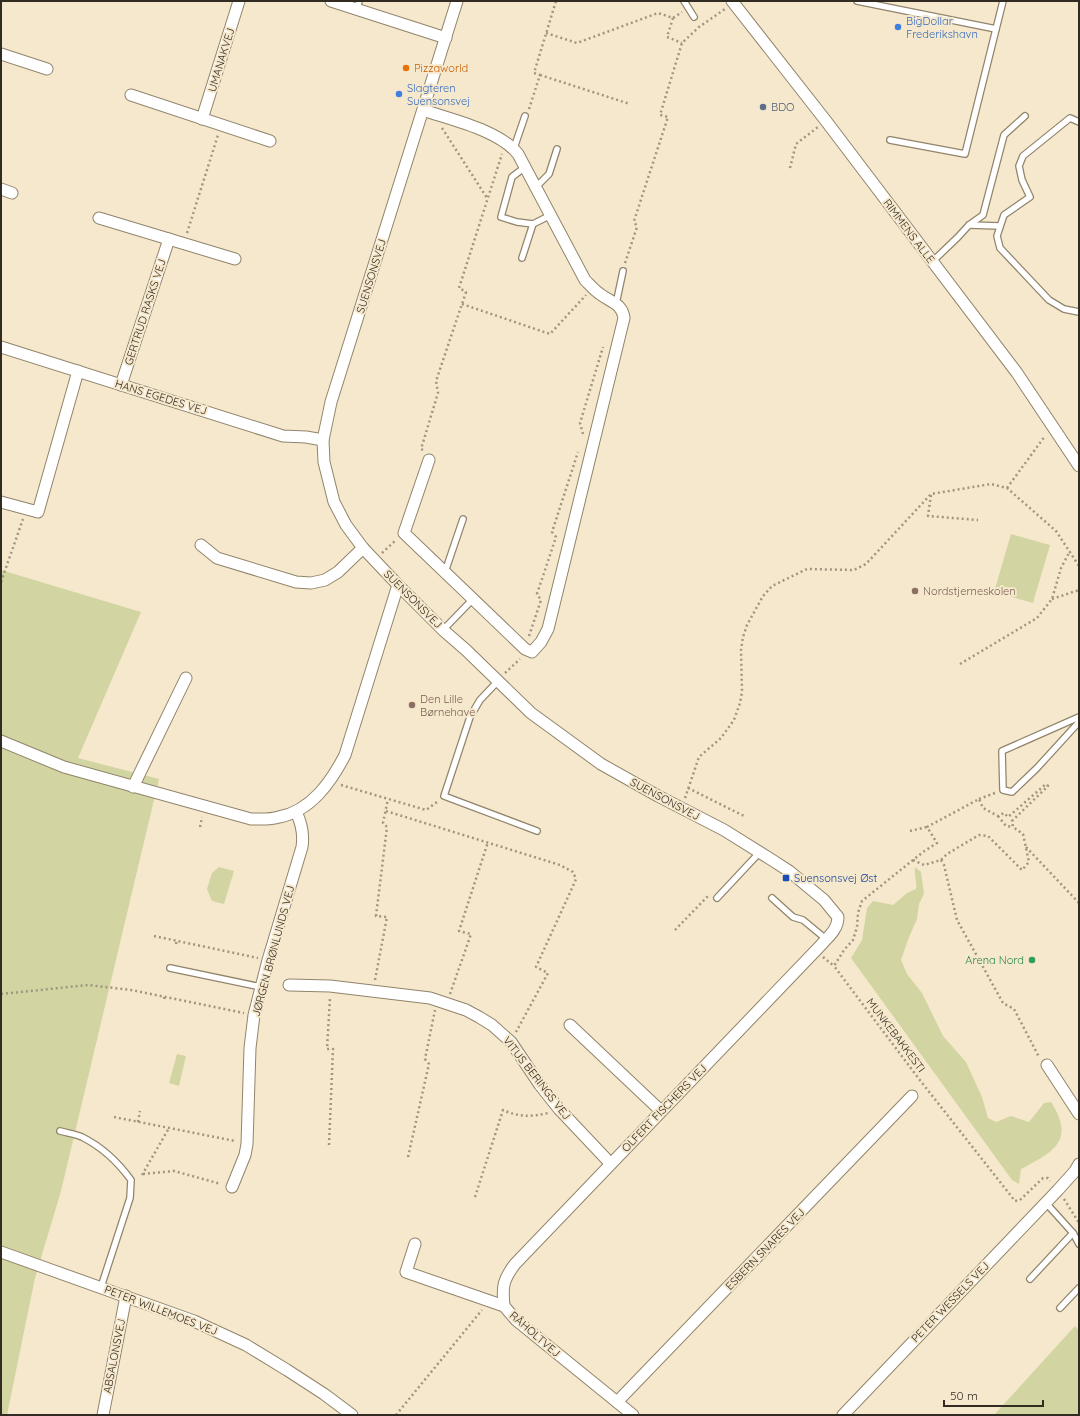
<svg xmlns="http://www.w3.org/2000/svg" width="1080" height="1416" viewBox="0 0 1080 1416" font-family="Quicksand,sans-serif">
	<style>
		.green { fill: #d2d5a2 }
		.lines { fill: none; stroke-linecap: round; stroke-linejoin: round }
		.service-casing { stroke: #91846b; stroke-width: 8 }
		.minor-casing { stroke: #91846b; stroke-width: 13 }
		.path { stroke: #a09581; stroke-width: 2.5; stroke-dasharray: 2 3; stroke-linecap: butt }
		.service { stroke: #fff; stroke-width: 5.5 }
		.minor { stroke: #fff; stroke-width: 11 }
		.shop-dot { fill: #3f7fe0; stroke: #f6e8cc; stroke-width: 1.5 }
		.food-dot { fill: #e8710a; stroke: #f6e8cc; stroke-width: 1.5 }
		.service-dot { fill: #5c6f8a; stroke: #f6e8cc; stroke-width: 1.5 }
		.education-dot { fill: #8d6e63; stroke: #f6e8cc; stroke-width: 1.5 }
		.transit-dot { fill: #1a4fb4; stroke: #f6e8cc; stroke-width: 1.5 }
		.leisure-dot { fill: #2e9e5b; stroke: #f6e8cc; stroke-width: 1.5 }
		.labels { text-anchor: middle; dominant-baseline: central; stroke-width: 4; stroke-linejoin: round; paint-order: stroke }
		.shop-label { font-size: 11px; fill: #366cbe; stroke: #f6e8cc; text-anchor: start }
		.street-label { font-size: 11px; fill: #312b21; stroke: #f6e8cc }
		.food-label { font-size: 11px; fill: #c56008; stroke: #f6e8cc; text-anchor: start }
		.service-label { font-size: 11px; fill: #4e5e75; stroke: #f6e8cc; text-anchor: start }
		.education-label { font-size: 11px; fill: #785e54; stroke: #f6e8cc; text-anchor: start }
		.transit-label { font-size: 11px; fill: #164399; stroke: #f6e8cc; text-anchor: start }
		.leisure-label { font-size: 11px; fill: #27864d; stroke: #f6e8cc; text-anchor: end }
	</style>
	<rect width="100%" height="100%" fill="#f6e8cc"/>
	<g class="green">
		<path d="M1011 534 1050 545 1033 603 994 592Z"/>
		<path d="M1 570 141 612 78 758 159 779 61 1191 35 1278 7 1415H1Z"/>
		<path d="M219 867 234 871 224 904 212 901 207 889 212 873Z"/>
		<path d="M915 867 921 872 924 894 919 904 917 919 909 937 901 960 907 974 922 993 943 1036 966 1062 982 1097 988 1118 996 1122 1011 1116 1029 1122 1044 1103 1051 1102C1076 1141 1053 1152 1021 1169L1019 1184 1012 1180 851 958 862 940 867 908 873 901 893 905 907 893 916 889C917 881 914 875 915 867Z"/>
		<path d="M177 1054 186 1056 179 1086 169 1083Z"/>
		<path d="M1075 1326 1079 1330V1415H994Z"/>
	</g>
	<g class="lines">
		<g class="service-casing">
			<g id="service">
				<path d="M684 1 694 17"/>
				<path d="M857 1 996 29"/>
				<path d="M357 9 359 1"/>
				<path d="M1079 122 1070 118 1023 156 1019 166 1022 180 1030 197 1004 215 997 236 1000 248 1049 300 1064 309 1079 312"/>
				<path d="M890 140 965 154 1003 1"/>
				<path d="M514 148 525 116"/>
				<path d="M525 167 512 177 501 217 517 222 533 224 551 215"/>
				<path d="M536 187 549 174 557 149"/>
				<path d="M969 225 1000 226"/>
				<path d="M522 258 533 224"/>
				<path d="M932 262 958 237 969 225 983 215 1004 135 1025 116"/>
				<path d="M616 304 623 271"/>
				<path d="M445 572 463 519"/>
				<path d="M443 630 473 599"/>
				<path d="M498 681 480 700 470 717 444 796 537 831"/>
				<path d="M1079 717 1002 751 1003 790 1012 792 1037 768 1079 722"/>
				<path d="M717 898 760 852"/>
				<path d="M772 898 793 917 803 920 826 939"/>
				<path d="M170 968 261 987"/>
				<path d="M60 1131C67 1133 75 1134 82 1137 102 1147 118 1162 131 1180L130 1198 101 1287"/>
				<path d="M1046 1203 1073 1233 1079 1244"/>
				<path d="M1030 1279 1073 1233"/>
				<path d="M1060 1308 1079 1288"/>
			</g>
		</g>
		<g class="minor-casing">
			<g id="minor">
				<path d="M331 1 446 38"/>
				<path d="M457 1 331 402 323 440 324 462 334 502 346 525 363 548 398 585 443 630 466 650 531 713 601 764 658 796 724 830 772 860 789 871 824 900 838 917C838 929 829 936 822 944L515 1264C503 1280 502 1286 504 1306"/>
				<path d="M732 1 826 121 1017 373 1079 466"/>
				<path d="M1 54 47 69"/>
				<path d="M131 95 270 141"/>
				<path d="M423 110C452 120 499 130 518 154L585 280C590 285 594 290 600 294 610 302 622 303 624 318L548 629 541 642 532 652 525 649 404 533 429 460"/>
				<path d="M202 119 239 1"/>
				<path d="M1 189 12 193"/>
				<path d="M99 218 235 259"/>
				<path d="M1 347 283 436 306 437 323 440"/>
				<path d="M121 385 169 239"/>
				<path d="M1 502 38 512 78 371"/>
				<path d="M201 545 217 558 296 582 311 583 325 580 338 572 363 548"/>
				<path d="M1 741 64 767 251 819C261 819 270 820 279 817 311 811 331 782 345 755L398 585"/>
				<path d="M133 787 186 678"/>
				<path d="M289 985 330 986 430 998 466 1010 479 1017 492 1025 511 1042 540 1085 559 1109 610 1163"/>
				<path d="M570 1025 661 1111"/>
				<path d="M1047 1065 1079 1114"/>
				<path d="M232 1187 245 1155 247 1144 250 1048 254 1015 268 960 302 847C304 834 302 824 296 812"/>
				<path d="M415 1244 406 1272 504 1306 516 1320 633 1415"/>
				<path d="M1 1252 194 1321 246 1345 287 1370 324 1394 352 1415"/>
				<path d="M617 1402 912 1096"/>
				<path d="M103 1415 126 1296"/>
				<path d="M843 1415 1058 1190 1075 1171 1079 1164"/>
			</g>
		</g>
		<g class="path">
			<path d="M673 18 667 37 682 43"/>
			<path d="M546 33 577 43 658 13 673 18 682 12"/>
			<path d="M540 75 630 104"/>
			<path d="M529 109 540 75 534 73 556 1"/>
			<path d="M442 128 487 198"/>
			<path d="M790 168 796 144 818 127"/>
			<path d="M187 233 218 135"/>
			<path d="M625 263 637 227 634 221 668 117 660 115 682 43 699 27 725 9"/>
			<path d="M462 304 550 334 586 295"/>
			<path d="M583 434 580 423 603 347"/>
			<path d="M423 450 421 449 438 393 436 381 466 292 459 288 502 154"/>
			<path d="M1007 488 1045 436"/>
			<path d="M931 495 928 516 978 520"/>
			<path d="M382 553 396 540"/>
			<path d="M1 582 23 519"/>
			<path d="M1052 599 1079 590"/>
			<path d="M529 636 541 600 537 594 556 537 552 532 578 452"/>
			<path d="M960 664 1037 618 1052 599 1061 568 1070 551"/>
			<path d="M505 673 520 659"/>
			<path d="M341 785 426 810 437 802"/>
			<path d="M688 788 746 817"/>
			<path d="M685 798 699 757 721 738 734 720 740 703 742 692 741 650 743 637 747 625 763 596 772 586 807 569 854 570 866 564 931 494 991 484 1007 488 1056 531 1079 566"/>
			<path d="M979 799 995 793"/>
			<path d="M386 811 560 865 573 872 576 879 573 886 536 967 548 973 516 1032"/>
			<path d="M998 816 1006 826 1013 827"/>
			<path d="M200 827 202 817"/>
			<path d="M910 831 927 827"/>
			<path d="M1026 847 1079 903"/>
			<path d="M913 860 924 865 941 860 947 854 979 835 988 836 1022 870 1029 862 1023 834 1013 827 1012 821 1048 786 1046 784 1008 817 1004 813 998 816 983 808 979 799 927 827 937 843 923 852 862 901 858 913 857 927 853 940 844 950 834 966 919 1079 1015 1201 1020 1200 1043 1178H1048L1050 1181"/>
			<path d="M941 860 944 865 957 920 1003 1003 1014 1009 1039 1057"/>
			<path d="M675 930 708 896"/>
			<path d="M154 936 258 958"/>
			<path d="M176 944 177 939"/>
			<path d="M823 957 834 966"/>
			<path d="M375 980 387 917 376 916 387 827 383 823 388 799"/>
			<path d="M1 994 88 985 131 990 244 1013"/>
			<path d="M450 994 471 934 459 931 488 842"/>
			<path d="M164 999 165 995"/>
			<path d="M114 1117 235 1141"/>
			<path d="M138 1122 140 1111"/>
			<path d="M329 1145 333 1049H327L330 998"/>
			<path d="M408 1157 429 1064 425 1059 435 1010"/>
			<path d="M143 1174 174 1171 221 1184"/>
			<path d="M142 1175 169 1128"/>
			<path d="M475 1197 503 1110C518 1117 532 1117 548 1113"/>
			<path d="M1064 1199 1079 1223"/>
			<path d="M396 1415 482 1310"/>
		</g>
		<use href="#service" class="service"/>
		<use href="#minor" class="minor"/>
	</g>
	<g class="shop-dot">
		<circle cx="898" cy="27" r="4"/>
		<circle cx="399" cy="94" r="4"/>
	</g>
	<circle class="food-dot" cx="406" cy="68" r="4"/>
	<circle class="service-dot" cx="763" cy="107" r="4"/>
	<g class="education-dot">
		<circle cx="915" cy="591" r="4"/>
		<circle cx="412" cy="705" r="4"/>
	</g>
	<rect class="transit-dot" x="782" y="874" width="8" height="8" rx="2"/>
	<circle class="leisure-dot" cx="1032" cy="960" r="4"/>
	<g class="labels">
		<g class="shop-label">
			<text x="906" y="21">BigDollar<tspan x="906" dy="13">Frederikshavn</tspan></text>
			<text x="407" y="88">Slagteren<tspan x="407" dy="13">Suensonsvej</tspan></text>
		</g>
		<g class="street-label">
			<text transform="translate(221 60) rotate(-73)">UMANAKVEJ</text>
			<text transform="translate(909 231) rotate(53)">RIMMENS ALLE</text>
			<text transform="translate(371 276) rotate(-73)">SUENSONSVEJ</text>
			<text transform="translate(145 312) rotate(-72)">GERTRUD RASKS VEJ</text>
			<text transform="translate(161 397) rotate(17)">HANS EGEDES VEJ</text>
			<text transform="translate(413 599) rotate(45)">SUENSONSVEJ</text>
			<text transform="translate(665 799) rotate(28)">SUENSONSVEJ</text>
			<text transform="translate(273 951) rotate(-75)">JØRGEN BRØNLUNDS VEJ</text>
			<text transform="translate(896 1035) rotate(53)">MUNKEBAKKESTI</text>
			<text transform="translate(537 1078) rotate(52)">VITUS BERINGS VEJ</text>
			<text transform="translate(664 1108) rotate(-46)">OLFERT FISCHERS VEJ</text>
			<text transform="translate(765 1249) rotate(-46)">ESBERN SNARES VEJ</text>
			<text transform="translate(950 1302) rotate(-46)">PETER WESSELS VEJ</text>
			<text transform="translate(161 1310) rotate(21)">PETER WILLEMOES VEJ</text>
			<text transform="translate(535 1334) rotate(41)">RÅHOLTVEJ</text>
			<text transform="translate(114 1356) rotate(-79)">ABSALONSVEJ</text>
		</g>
		<g class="food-label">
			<text x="414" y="68">Pizzaworld</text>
		</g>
		<g class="service-label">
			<text x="771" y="107">BDO</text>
		</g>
		<g class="education-label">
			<text x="923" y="591">Nordstjerneskolen</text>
			<text x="420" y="699">Den Lille<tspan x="420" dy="13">Børnehave</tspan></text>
		</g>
		<g class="transit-label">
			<text x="794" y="878">Suensonsvej Øst</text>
		</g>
		<g class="leisure-label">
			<text x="1024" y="960">Arena Nord</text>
		</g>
	</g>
	<rect width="1080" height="1416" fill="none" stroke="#312b21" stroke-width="4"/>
	<path d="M944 1400v6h99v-6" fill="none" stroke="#312b21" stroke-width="2"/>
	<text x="950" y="1400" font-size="12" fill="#312b21" stroke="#f6e8cc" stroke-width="3" paint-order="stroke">50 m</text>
</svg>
